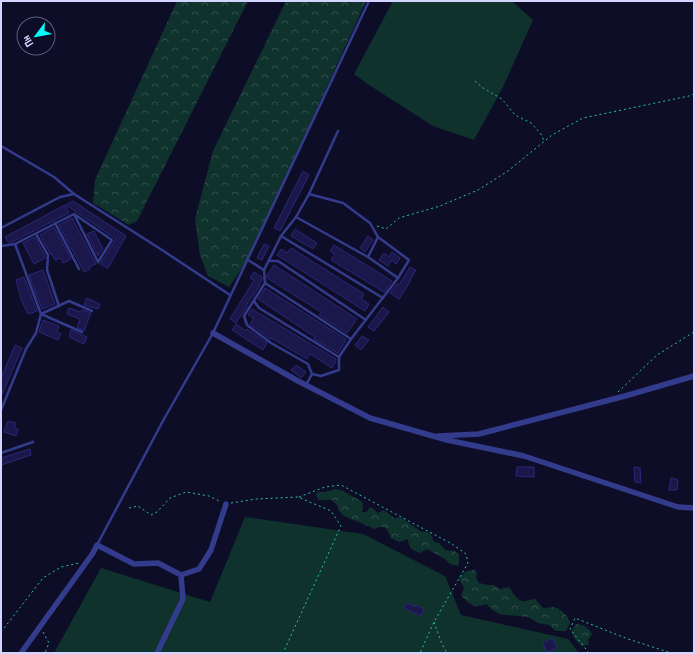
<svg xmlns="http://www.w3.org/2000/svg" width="695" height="654" viewBox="0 0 695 654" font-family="'PT Sans Narrow',sans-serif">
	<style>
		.green { fill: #0f322d }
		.forest { fill: url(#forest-crowns) }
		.building { fill: #1a174b; stroke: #2c2679 }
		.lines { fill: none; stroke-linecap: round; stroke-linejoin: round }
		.path { stroke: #22c5a6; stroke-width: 1; stroke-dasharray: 2 3; stroke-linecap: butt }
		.service { stroke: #333b8c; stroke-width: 2.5 }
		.minor { stroke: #333b8c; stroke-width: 5.5 }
	</style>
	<defs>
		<pattern id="forest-crowns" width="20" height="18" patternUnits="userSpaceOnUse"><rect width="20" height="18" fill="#0f322d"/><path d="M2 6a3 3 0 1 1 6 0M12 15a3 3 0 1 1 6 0" fill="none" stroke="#314f4c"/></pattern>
	</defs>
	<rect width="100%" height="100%" fill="#0e0d28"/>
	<g class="green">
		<path d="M393 1H512L533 20 502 89 474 140 433 126 369 85 354 74Z"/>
		<path d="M245 517 363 534 445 576 461 615 568 639 579 653H54L101 568 210 602Z"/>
	</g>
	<g class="forest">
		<path d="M177 1H248L137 221 129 225 93 203 95 180Z"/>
		<path d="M286 1H366L248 260 229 287 208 276 200 255 195 219 213 151Z"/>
		<path d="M335 489 341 490 361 501 363 504 362 512H366L371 507 378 513 384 510 394 518H402L420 531 430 533 434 542 439 543 445 550 455 551 459 555V564L457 566 450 564 445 559 427 549 420 553C411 549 409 549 408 539L399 542 391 538C388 529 384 524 375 529L344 516 339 511 337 505 332 500H318L316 494 318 492H326Z"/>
		<path d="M474 570 477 572 476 578 479 583 488 585H494L500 589 509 587C512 591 517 600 522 601 525 602 531 599 535 599L543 608C547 608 551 607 554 607 561 609 569 617 570 623L566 631H556L549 625 538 623 528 617 499 614 494 611 486 604C472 609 472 605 461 596L464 588 459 579 460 576 467 571Z"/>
		<path d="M576 624C583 624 589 628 592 634L588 640 589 645 582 646C577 642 572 637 572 630Z"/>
	</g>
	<g class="building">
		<path d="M303 171 309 175 280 231 274 228Z"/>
		<path d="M73 201 126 236 108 268 100 264 116 239 66 205Z"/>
		<path d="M65 205 69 213 20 238 12 242H8L5 237Z"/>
		<path d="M72 218 96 264 89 267 90 269 84 272 59 225Z"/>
		<path d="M54 227 71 259 63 263 61 258 55 260 52 254 51 255 40 235Z"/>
		<path d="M295 229 317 243 313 249 291 236Z"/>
		<path d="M94 231 103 249 98 256 87 234Z"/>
		<path d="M368 236 373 240 365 252 360 248Z"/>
		<path d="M35 237 45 256V258L34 264 23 243Z"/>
		<path d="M264 244 269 246 262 260 257 258Z"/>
		<path d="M334 245 392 281 384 292 331 260 335 254 330 251Z"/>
		<path d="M291 248 364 294 361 299 369 304 365 311 277 255 281 249 287 253Z"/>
		<path d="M392 252 400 258 396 264 392 260 388 266 379 260 384 253 389 257Z"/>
		<path d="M274 265 357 319 347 333 319 315 321 312 267 278V275Z"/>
		<path d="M410 267 416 270 410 280H411L399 299 390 293 397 284 399 285Z"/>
		<path d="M43 270 55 304 42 309 29 275Z"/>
		<path d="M254 272 262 277V280L259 285H260L253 296H252L246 306H247L236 323 230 319 254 280 250 278Z"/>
		<path d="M24 277 37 311 28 314 21 299 16 280Z"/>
		<path d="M265 288 344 338 346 340 338 353 314 339 315 337 258 299Z"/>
		<path d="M87 298 100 304 98 309 84 305Z"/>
		<path d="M383 307 389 312 374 331 368 327Z"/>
		<path d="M69 308 81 312 82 310 91 313 84 331 77 327 80 319 67 314Z"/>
		<path d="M252 309 336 359V361L332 368 310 354 307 359 271 338 270 339 250 324 254 318 248 315Z"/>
		<path d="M43 320 59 326 57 332 61 334 58 340 39 332Z"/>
		<path d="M236 324 246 331 247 329 267 343 263 350 232 330Z"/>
		<path d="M71 330 87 337 84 344 69 337Z"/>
		<path d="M362 336 369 340 361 350 355 345Z"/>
		<path d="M15 345 22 348 1 397V378Z"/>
		<path d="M296 365 306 372 301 378 291 370Z"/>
		<path d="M8 421 16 423 14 428 18 429 16 436 4 432Z"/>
		<path d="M30 449 31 455 1 465V458Z"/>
		<path d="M517 467H534V477L516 476Z"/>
		<path d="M634 467 640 468 641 483 635 482Z"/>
		<path d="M671 478 678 480 677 490H669Z"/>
		<path d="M407 603 415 607 416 605 424 609 421 616 404 608Z"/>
		<path d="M552 638 557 648 547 652 543 643Z"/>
	</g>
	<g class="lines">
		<g class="path">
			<path d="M475 81 483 88 502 99 515 115 531 123 541 134 544 141"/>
			<path d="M377 226 386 229 399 218 440 206 478 190 508 171 552 135 583 118 689 96 694 94"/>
			<path d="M618 392 657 355 694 332"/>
			<path d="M299 497 325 487 341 485 452 544 466 554 468 563 434 622 420 653"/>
			<path d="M231 503 256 499 298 497 331 511 341 526 283 653"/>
			<path d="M129 508 138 506 151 515 157 512 170 498 186 492 209 496 221 502"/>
			<path d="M434 622 442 644 447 653"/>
			<path d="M1 632 43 578 61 567 79 563"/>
			<path d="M43 632 49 643 45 653"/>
			<path d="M589 653 570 629 575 618 628 639 671 653"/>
		</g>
		<g class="service">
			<path d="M1 146 54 177 74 194"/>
			<path d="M309 194 343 203 370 223 378 237 368 257"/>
			<path d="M296 217 368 257 398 278"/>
			<path d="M55 223 79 269"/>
			<path d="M1 228 60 197 74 194 159 248 230 295"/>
			<path d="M36 234 48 255 47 270 59 306"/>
			<path d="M281 236 383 298"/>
			<path d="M15 244 74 214 112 240 98 262 74 214"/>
			<path d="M1 246 15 244 41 314 36 333 26 349 1 410"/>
			<path d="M248 260 264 270"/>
			<path d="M269 261H278L366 320"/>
			<path d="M265 283 351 339"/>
			<path d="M254 301 259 308 339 357"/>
			<path d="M41 314 69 301 92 311"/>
			<path d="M41 314 82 332"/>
			<path d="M312 374 321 376 339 370V357L351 339 398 278 409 260 378 237"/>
			<path d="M306 385 312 374 308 364 271 343 247 325 244 316 265 283 264 270 281 236 296 217 309 194 338 131"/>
			<path d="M1 453 33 442"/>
			<path d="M97 545 164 419 213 333 369 1"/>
		</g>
		<g class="minor">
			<path d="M213 333 298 381 370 418 447 440 524 456 678 507 694 508"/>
			<path d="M438 436 479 434 625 396 694 376"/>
			<path d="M21 653 93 553 97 545 134 564 158 563 181 575 199 569 211 550 226 504"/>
			<path d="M157 653 183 599 181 575"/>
		</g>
	</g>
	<rect width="695" height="654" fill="none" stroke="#d3d4ff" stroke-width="4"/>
	<g transform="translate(36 36) rotate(238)"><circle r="19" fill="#0e0d28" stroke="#5d5d7e"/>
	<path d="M0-3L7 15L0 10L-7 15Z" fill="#00fef7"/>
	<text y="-6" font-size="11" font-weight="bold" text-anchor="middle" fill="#d3d4ff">Пн</text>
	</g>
</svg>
